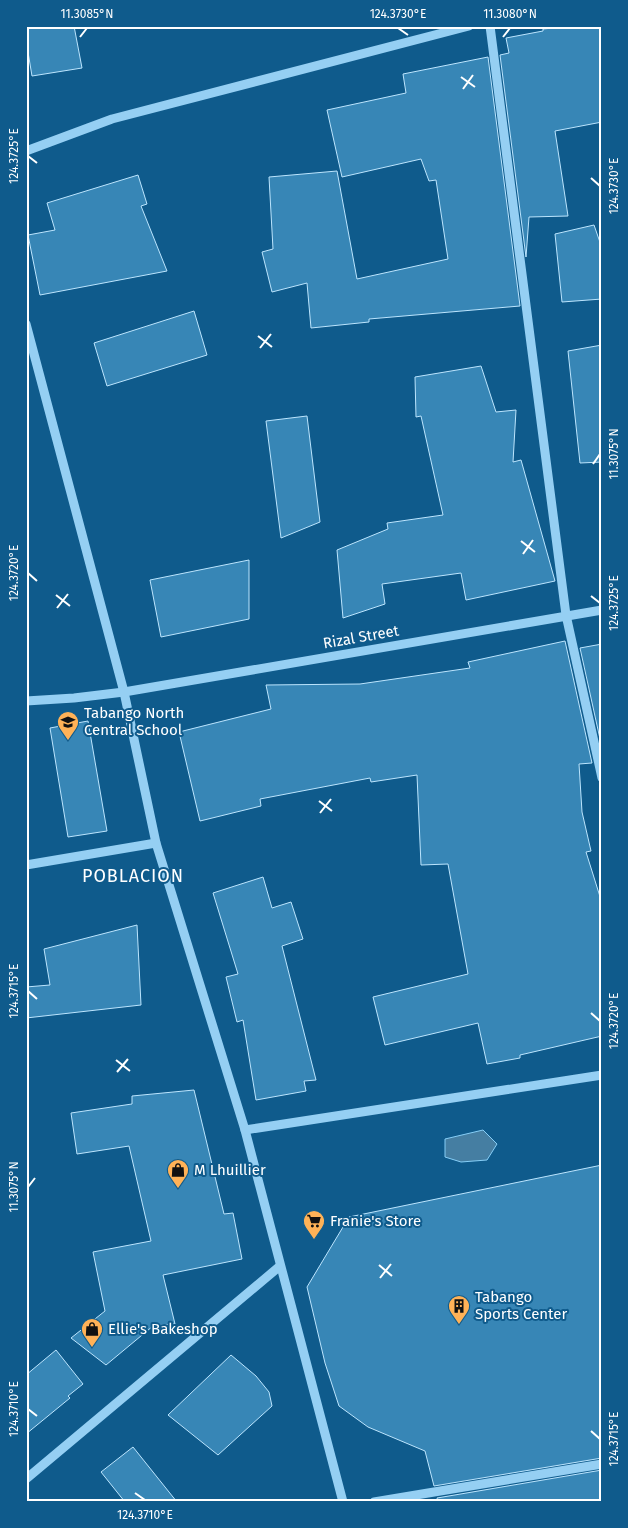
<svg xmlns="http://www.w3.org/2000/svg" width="628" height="1528" viewBox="0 0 628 1528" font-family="'Fira Sans',sans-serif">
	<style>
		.water { fill: #457ea2; stroke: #86cef7 }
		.building { fill: #3786b6; stroke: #bce5fe }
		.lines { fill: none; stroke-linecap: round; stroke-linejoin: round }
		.minor { stroke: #95cff3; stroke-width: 9 }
		.ticks { fill: none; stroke: #fff; stroke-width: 2 }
		.labels { text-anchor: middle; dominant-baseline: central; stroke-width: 4; stroke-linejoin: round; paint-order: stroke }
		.street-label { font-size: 15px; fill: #fff; stroke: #0f5b8c }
		.poi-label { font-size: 15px; fill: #fff; stroke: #0f5b8c; text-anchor: start }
		.quarter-label { font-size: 18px; letter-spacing: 1px; fill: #fff; stroke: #0f5b8c }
		.neatline { fill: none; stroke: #fff; stroke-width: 2 }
		.ticks-label { font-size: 12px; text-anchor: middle; fill: #fff }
	</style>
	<rect width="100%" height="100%" fill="#0f5b8c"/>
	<path class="water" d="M483 1130 497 1144 487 1160 461 1162 445 1157V1139Z"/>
	<g class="building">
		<path d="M26 26H74L82 68 32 76 26 40Z"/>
		<path d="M573 26H602V122L555 131 568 216 529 217 526 257 500 55 509 53 506 38 543 31V29Z"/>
		<path d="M488 57 520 306 369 319V322L311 328 307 283 272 292 262 252 273 249 269 177 337 171 357 279 448 259 436 180 429 181 421 159 342 177 327 110 406 93 403 74Z"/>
		<path d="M138 175 147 204 141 206 167 271 40 295 28 235 55 230 47 203Z"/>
		<path d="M594 225 602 248V299L562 302 555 234Z"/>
		<path d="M194 311 207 355 107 386 94 343Z"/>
		<path d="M602 345V462L580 463 568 351Z"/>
		<path d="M481 366 496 412 516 410 513 462 521 460 555 581 466 600 461 573 382 584 385 604 343 618 337 550 388 529 387 523 443 515 421 416 416 417 415 377Z"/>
		<path d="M307 416 320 522 281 538 266 421Z"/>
		<path d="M249 560V619L161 637 150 580Z"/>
		<path d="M565 641 592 763 579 764 582 812 591 851 586 852 602 903V1036L520 1055V1058L487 1064 478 1023 385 1045 373 997 468 974 448 864 421 865 417 775 371 782 370 778 260 799 261 806 200 821 179 732 271 709 266 685 360 684 470 668 468 662Z"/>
		<path d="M602 644V748L580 648Z"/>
		<path d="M88 721 107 831 68 837 50 728Z"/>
		<path d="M263 877 272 908 291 902 303 939 282 946 316 1080 304 1081 306 1091 256 1100 243 1020 237 1022 226 977 238 974 213 893Z"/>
		<path d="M137 925 141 1005 26 1018V987L50 985 44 949Z"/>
		<path d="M194 1090 224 1214 233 1213 242 1259 163 1275 175 1324 153 1326 106 1365 71 1338 105 1311 93 1252 151 1241 129 1146 77 1154 71 1113 132 1104V1096Z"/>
		<path d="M602 1165V1458L434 1486 425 1451 368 1427 339 1406 325 1363 307 1287 349 1217Z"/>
		<path d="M56 1350 83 1384 68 1396 70 1398 26 1434V1375Z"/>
		<path d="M231 1355 256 1376 269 1392 272 1406 218 1455 168 1415Z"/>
		<path d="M133 1447 177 1502H125L101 1472Z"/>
		<path d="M602 1470V1502H438L437 1498Z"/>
	</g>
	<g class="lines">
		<g class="minor">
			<path d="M490 26 566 615 602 778"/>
			<path d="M26 151 112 119 469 26"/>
			<path d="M26 324 124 692 156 843 245 1130 343 1502"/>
			<path d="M26 701 74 698 124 692 602 610"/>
			<path d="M26 865 156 843"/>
			<path d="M245 1130 602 1075"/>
			<path d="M26 1479 280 1266"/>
			<path d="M374 1502 602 1464"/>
		</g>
	</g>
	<path class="ticks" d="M398 28 408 35M80 37 87 28M503 37 510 28M461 77 475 87M463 89 473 75M28 156 37 163M591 178 600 186M258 336 272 347M260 348 271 334M593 464 600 454M521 541 535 552M523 554 533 540M28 573 37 581M56 595 70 606M591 596 600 603M57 608 68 594M319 801 332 811M320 813 331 799M28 991 37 999M591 1013 600 1021M116 1060 130 1071M117 1072 128 1059M28 1187 35 1178M379 1265 392 1276M380 1278 391 1264M28 1409 37 1416M591 1431 600 1439M135 1493 145 1500"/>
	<defs>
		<g id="school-pin" transform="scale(1.125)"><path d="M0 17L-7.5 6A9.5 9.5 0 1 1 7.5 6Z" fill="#ffb257" stroke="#0f5b8c"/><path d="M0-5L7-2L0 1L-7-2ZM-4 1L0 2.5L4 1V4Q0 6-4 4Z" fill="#111"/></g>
		<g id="shop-pin" transform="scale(1.125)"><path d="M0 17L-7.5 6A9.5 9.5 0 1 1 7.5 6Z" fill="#ffb257" stroke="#0f5b8c"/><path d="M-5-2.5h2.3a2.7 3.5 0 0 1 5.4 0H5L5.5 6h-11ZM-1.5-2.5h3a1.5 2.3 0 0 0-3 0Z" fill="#111"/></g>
		<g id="supermarket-pin" transform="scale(1.125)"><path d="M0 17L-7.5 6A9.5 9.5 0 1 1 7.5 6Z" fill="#ffb257" stroke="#0f5b8c"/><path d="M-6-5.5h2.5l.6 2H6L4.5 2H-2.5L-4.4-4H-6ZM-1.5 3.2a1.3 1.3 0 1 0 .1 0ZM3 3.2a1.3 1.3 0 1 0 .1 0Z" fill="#111"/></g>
		<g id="building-pin" transform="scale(1.125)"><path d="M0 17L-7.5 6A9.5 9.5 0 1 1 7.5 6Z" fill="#ffb257" stroke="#0f5b8c"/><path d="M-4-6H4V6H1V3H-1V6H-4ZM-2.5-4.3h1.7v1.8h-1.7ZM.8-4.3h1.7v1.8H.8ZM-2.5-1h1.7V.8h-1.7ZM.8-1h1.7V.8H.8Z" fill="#111"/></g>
	</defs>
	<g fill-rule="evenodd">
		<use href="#school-pin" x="68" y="722"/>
		<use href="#shop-pin" x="178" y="1170"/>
		<use href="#supermarket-pin" x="314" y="1221"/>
		<use href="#building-pin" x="459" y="1306"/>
		<use href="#shop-pin" x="92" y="1329"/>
	</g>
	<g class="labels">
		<g class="street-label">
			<text transform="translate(361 637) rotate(-10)">Rizal Street</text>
		</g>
		<g class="poi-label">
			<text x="84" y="713">Tabango North<tspan x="84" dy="17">Central School</tspan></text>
			<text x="194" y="1170">M Lhuillier</text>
			<text x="330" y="1221">Franie's Store</text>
			<text x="475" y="1297">Tabango<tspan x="475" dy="17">Sports Center</tspan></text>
			<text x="108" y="1329">Ellie's Bakeshop</text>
		</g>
		<g class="quarter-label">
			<text x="133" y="876">POBLACION</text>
		</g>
	</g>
	<rect width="628" height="1528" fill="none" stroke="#0f5b8c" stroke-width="55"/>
	<rect x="28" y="28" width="572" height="1472" class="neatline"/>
	<g class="ticks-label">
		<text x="87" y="18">11.3085°N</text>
		<text x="398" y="18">124.3730°E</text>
		<text x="510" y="18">11.3080°N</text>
		<text transform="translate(14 156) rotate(-90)" y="4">124.3725°E</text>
		<text transform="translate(614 186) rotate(-90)" y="4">124.3730°E</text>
		<text transform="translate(614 454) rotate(-90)" y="4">11.3075°N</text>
		<text transform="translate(14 573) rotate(-90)" y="4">124.3720°E</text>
		<text transform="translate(614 603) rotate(-90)" y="4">124.3725°E</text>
		<text transform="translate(14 991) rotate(-90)" y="4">124.3715°E</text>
		<text transform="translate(614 1021) rotate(-90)" y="4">124.3720°E</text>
		<text transform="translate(14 1187) rotate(-90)" y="4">11.3075°N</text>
		<text transform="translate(14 1409) rotate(-90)" y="4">124.3710°E</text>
		<text transform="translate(614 1439) rotate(-90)" y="4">124.3715°E</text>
		<text x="145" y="1519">124.3710°E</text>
	</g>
</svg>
